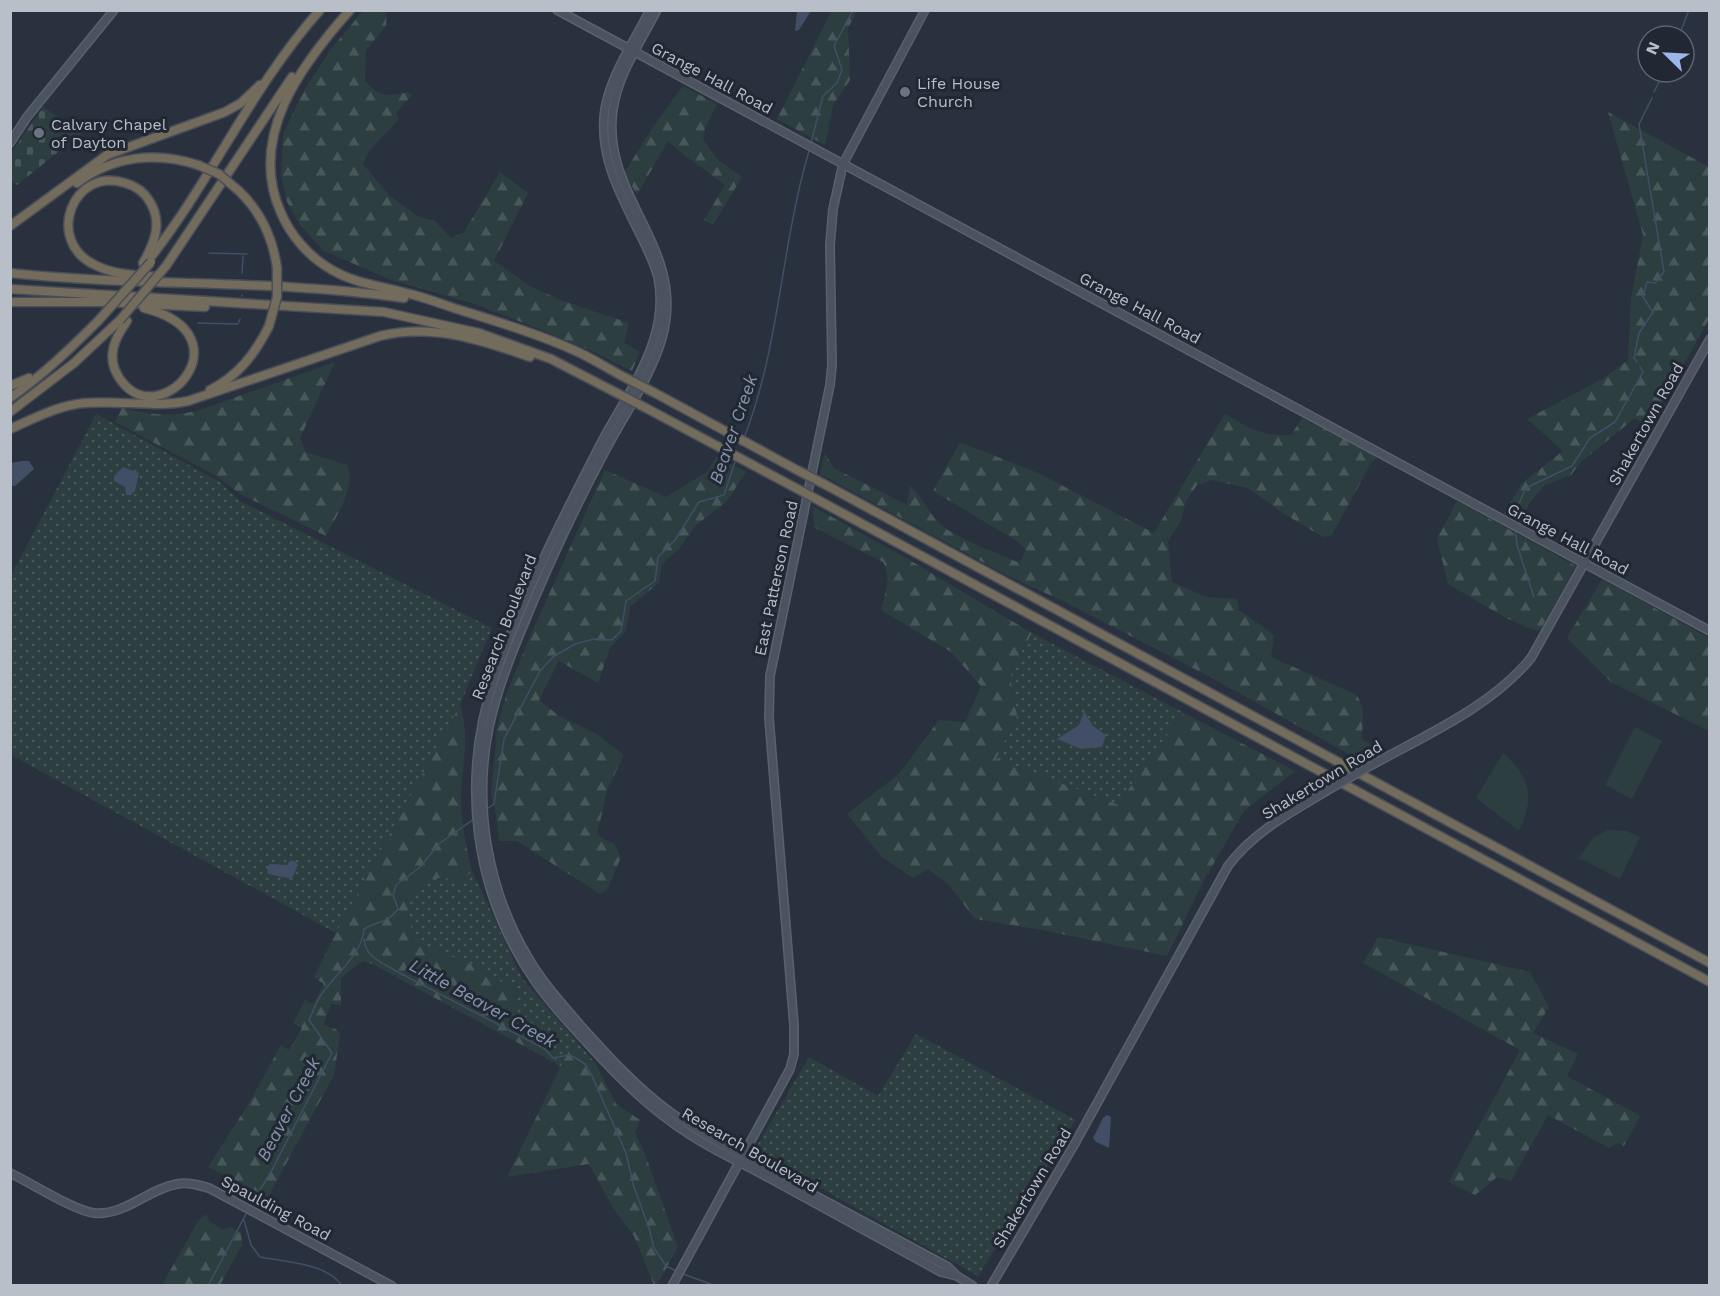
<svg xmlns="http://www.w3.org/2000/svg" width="1720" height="1296" viewBox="0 0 1720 1296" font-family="'Work Sans',sans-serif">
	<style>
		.grass { fill: url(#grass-dots) }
		.forest { fill: url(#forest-firs) }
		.cemetery { fill: url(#cemetery-stones) }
		.park { fill: #2c3e40 }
		.water { fill: #414e65 }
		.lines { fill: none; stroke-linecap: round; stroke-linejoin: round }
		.stream { stroke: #414e65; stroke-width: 1.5 }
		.secondary-casing { stroke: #5b616c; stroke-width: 10 }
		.highway-casing { stroke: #484e59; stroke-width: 11 }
		.secondary { stroke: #4b5260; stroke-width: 7 }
		.highway { stroke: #736b5b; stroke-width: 8 }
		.secondary-bridge-casing { stroke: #5b616c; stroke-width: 10; stroke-linecap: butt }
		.highway-bridge-casing { stroke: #484e59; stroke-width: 11; stroke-linecap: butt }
		.secondary-bridge { stroke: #4b5260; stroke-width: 7 }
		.highway-bridge { stroke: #736b5b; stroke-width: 8 }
		.worship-dot { fill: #6b7280; stroke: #222833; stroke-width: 2 }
		.labels { text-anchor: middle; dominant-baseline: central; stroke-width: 6; stroke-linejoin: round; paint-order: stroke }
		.street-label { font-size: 16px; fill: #b9bfc9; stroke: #222833 }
		.poi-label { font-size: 16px; fill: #b9bfc9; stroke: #222833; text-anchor: start }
		.water-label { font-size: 18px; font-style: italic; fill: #8594ac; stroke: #222833 }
	</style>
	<defs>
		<pattern id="grass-dots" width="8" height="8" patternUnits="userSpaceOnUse" patternTransform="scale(1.5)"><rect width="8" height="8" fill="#2c3e40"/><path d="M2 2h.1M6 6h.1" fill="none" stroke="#48585a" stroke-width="1.8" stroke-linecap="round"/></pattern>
		<pattern id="forest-firs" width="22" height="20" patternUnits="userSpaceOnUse" patternTransform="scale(1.5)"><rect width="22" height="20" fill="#2c3e40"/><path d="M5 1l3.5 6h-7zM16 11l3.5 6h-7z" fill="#48585a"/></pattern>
		<pattern id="cemetery-stones" width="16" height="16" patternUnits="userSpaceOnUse" patternTransform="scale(1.5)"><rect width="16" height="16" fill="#2c3e40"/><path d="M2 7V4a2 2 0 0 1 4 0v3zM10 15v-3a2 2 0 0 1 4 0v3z" fill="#48585a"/></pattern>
	</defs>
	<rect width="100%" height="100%" fill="#29313e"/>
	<g class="grass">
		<path d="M96 414 220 482 240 501 492 628 460 705 336 933 11 755V576Z"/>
		<path d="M1032 633 1184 713 1140 771 1119 805 995 759 1017 716 1011 682V669Z"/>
		<path d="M472 871 522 978 596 1064 570 1048 560 1068 555 1063 553 1040 510 1015 520 990 488 976 473 965 413 942C410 922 402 894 425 883 429 881 434 878 438 878 455 876 457 888 472 871Z"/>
		<path d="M916 1034 1076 1120 978 1276 754 1151 809 1057 878 1096Z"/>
	</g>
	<g class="forest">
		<path d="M832 10 857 11 848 28 850 80 833 105 825 145 777 119Z"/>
		<path d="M363 11H387L386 26 366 50 365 81C379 97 388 97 408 92L412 95 396 113 399 119 369 151 363 164 389 195 417 216 435 221 451 238 464 232 500 172 528 193 494 261 530 286 563 301 629 323 624 343 640 352 632 371 594 352 539 329 472 303 391 280 324 251 300 225 287 202 281 175 283 134 303 92 331 49Z"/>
		<path d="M683 86 717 104 705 128 703 139 718 160 742 177 713 225 704 220 725 185 683 154 668 141 637 195 624 173 653 127Z"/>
		<path d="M1608 112 1709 167V319L1649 427 1635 418 1582 461 1571 475 1544 486 1530 502 1520 523 1504 514 1522 483 1563 451 1527 419 1602 379 1628 360 1631 299 1643 235Z"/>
		<path d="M335 362 300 438 306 452 347 465C357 487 336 516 326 536L240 494 218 477 115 422 122 408C152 415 167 417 197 411Z"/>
		<path d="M1225 414C1251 429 1260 436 1291 435L1302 418 1374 454 1377 458 1371 463 1332 535 1323 537 1286 515 1248 488 1212 480 1197 485 1186 501 1181 521 1168 541 1172 582 1206 597 1237 599 1239 610 1274 635 1271 657 1357 695 1363 708 1362 739 1373 745 1363 762 1212 678 1063 601 1008 576 820 474 825 453 834 468 907 505 910 486C924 499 928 512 939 523 953 537 1001 555 1020 563L1026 550 1017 541 933 491 960 442 1038 473 1154 533Z"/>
		<path d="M717 456 746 472 727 501 695 526 679 549 662 564 659 583 630 606 626 631 610 648 598 683 559 661 539 700 559 716 597 734 624 755 607 790 597 835 614 844 621 857 607 890 600 894 517 841H499L496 815 491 795 497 728 507 692 532 632 605 470 666 497 707 472Z"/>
		<path d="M1457 501 1576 566 1541 629 1533 630 1504 617 1448 584 1437 539Z"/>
		<path d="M812 506 901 555 1032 633 1011 669V682L1017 715 996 759 1119 805 1140 771 1184 713 1295 771 1244 811 1202 884 1167 956 1042 930 975 919 949 885 928 869 913 878 882 857 847 814 899 774 939 720 965 722 981 686 951 652 881 610C885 594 892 578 883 562L815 528Z"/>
		<path d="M1602 579 1709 638V731L1611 682 1567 638Z"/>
		<path d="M460 705C470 734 462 767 461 797 461 823 466 847 472 871 457 888 455 876 439 878 435 878 429 881 425 883 403 894 410 921 413 942L473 965 488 976 520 990 511 1015 553 1040 555 1063 372 964 362 961 341 978V1005L331 1004 323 1025 336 1029 340 1035 334 1075 268 1197 208 1167 249 1103 281 1045 289 1050 302 1028 293 1023 305 1000 313 1004 324 984 314 977 336 933Z"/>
		<path d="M1378 937 1530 972 1549 1007 1533 1033 1578 1054 1567 1076 1640 1116 1624 1146 1618 1143 1609 1148 1548 1115 1511 1181 1497 1177 1475 1195 1449 1182 1520 1050 1363 963Z"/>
		<path d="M570 1048 596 1064 616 1104 640 1120 635 1133 645 1154 678 1247 657 1285H654L634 1236 613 1208 589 1164 507 1177Z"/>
		<path d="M206 1214 210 1222 224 1230 230 1227 241 1232 242 1245 220 1285H162L198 1221Z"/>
	</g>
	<path class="cemetery" d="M43 107 82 133 17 185 11 181V153Z"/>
	<g class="park">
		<path d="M1635 727 1662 741 1632 799 1605 785Z"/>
		<path d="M1503 753C1531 778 1535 797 1519 831L1476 798Z"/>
		<path d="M1607 830 1627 831 1640 837 1620 879 1579 858 1593 838Z"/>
	</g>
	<g class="water">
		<path d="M797 11H811L799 30 795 31Z"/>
		<path d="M22 461H29L34 469 15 486H11V463Z"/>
		<path d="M123 467 139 473 135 491 131 495H126L125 487 114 481V476Z"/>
		<path d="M1084 711 1093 726 1106 735 1102 747 1081 749 1057 739 1079 725Z"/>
		<path d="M290 861H295L298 865 292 879 268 874 267 869 270 864 287 865Z"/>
		<path d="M1107 1115 1111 1117 1109 1148 1096 1142 1093 1138 1103 1118Z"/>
	</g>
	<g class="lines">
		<g class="stream">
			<path d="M1679 36 1689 10"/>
			<path d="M1654 92 1664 72"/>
			<path d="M811 143 823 96 837 83 842 70 834 46 853 10"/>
			<path d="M209 253 247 254"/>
			<path d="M242 273 243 256"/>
			<path d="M242 295V296"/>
			<path d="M198 323 238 324 240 319"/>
			<path d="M1637 362 1634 358 1639 333 1653 312 1643 297 1647 282 1655 283 1664 272 1639 124 1652 98"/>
			<path d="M744 438C780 346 781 245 809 151"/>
			<path d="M1514 521V514L1526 488 1572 466 1590 438 1615 422 1643 372 1640 367"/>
			<path d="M1515 529 1517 545 1534 597"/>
			<path d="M487 809 494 804 504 739 540 671 553 657 575 644 594 639 612 640 621 631 626 601 655 581 658 557 675 540 699 502 724 495 736 459"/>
			<path d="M364 939C365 957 383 963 396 971L545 1049 553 1058 569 1055 574 1057 585 1064 592 1076 626 1153 633 1184 649 1228 654 1248 666 1266 676 1271"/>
			<path d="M249 1208 272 1170 332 1053 309 1020C313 1012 316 1002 321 995 334 976 363 953 364 929 378 920 386 925 398 909L393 895 396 885 419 868 440 843 474 819"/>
			<path d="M244 1220 251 1245 260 1257C284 1262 328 1263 342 1286"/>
			<path d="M683 1274 716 1286"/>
			<path d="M208 1286 247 1212"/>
		</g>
		<g class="secondary-casing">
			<g id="secondary">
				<path d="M557 10 1710 631"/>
				<path d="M650 10C634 42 611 74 605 109 598 155 620 194 640 234 647 248 654 262 658 277 662 297 660 320 654 339 642 378 616 413 598 449 561 521 521 600 495 676 460 779 473 891 535 981 551 1005 571 1025 590 1046 620 1079 651 1110 689 1134 715 1151 744 1164 771 1179 828 1210 885 1241 941 1272L957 1276 973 1286"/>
				<path d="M657 10C641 41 618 74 613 109 600 197 688 247 662 338 652 375 621 420 603 455 572 513 545 572 521 631 508 662 496 694 489 727 473 805 487 890 529 959 543 983 563 1005 581 1026 609 1057 637 1088 670 1112 704 1136 741 1155 777 1175 834 1206 891 1236 948 1267L955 1274"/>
				<path d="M10 143 27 117 114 10"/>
				<path d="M1370 766C1424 736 1491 707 1531 658L1710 339"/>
				<path d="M10 1173C31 1183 75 1211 94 1213 125 1216 148 1189 177 1184 188 1182 198 1185 209 1188L392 1286"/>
				<path d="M672 1286 790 1069 794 1054V1025L769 718 770 676 830 385 832 365 830 245 833 209 843 164 925 10"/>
				<path d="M991 1286 1074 1145 1228 866C1254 831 1292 812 1328 790"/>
			</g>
		</g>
		<g class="highway-casing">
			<g id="highway">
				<path d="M350 10C301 65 247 137 281 213 291 236 309 257 332 270 356 284 383 286 410 294 426 298 442 304 457 309 498 322 539 334 578 352 593 359 607 368 622 376"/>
				<path d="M77 183C113 156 156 151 198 165"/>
				<path d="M239 191C261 212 273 239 277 268"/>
				<path d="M10 226 107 155 225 112 241 103 260 85"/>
				<path d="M151 257C212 179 253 85 320 10"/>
				<path d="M143 263C154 244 163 223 150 202 145 193 136 186 125 183 73 166 44 241 95 265 114 275 138 275 159 277"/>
				<path d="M166 266 292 77"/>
				<path d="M10 273C141 287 274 279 404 298"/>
				<path d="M10 289 384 312 479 333 551 359 611 390"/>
				<path d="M10 302H102L205 307"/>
				<path d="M127 321C115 338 106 356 118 376 157 440 252 335 144 308"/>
				<path d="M10 386 29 378"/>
				<path d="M210 390C238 376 255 354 269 326"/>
				<path d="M655 393 797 470"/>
				<path d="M10 398C43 375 70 349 98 321"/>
				<path d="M646 408 792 486"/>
				<path d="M10 412 74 363 120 320"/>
				<path d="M10 429C35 418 59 405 85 403 119 400 154 408 188 401L380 336C432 323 482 340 530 357"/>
				<path d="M824 484 1710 963"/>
				<path d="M818 500 1710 982"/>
			</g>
		</g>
		<use href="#secondary" class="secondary"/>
		<use href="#highway" class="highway"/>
		<g class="secondary-bridge-casing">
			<path id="secondary-bridge" d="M1328 790 1370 766"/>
		</g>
		<g class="highway-bridge-casing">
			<g id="highway-bridge">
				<path d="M198 165 219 174 239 191"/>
				<path d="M120 320 166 266"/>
				<path d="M98 321 151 262"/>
				<path d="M269 326 277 297V268"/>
				<path d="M622 376 655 393"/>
				<path d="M611 390 646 408"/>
				<path d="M797 470 824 484"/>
				<path d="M792 486 818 500"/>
			</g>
		</g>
		<use href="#secondary-bridge" class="secondary-bridge"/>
		<use href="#highway-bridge" class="highway-bridge"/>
	</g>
	<g class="worship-dot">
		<circle cx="905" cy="92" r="6"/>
		<circle cx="39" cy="133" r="6"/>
	</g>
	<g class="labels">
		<g class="street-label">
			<text transform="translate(712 78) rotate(28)">Grange Hall Road</text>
			<text transform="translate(1140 308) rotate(28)">Grange Hall Road</text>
			<text transform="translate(1646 424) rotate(-61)">Shakertown Road</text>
			<text transform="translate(1568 539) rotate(28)">Grange Hall Road</text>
			<text transform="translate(776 578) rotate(-78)">East Patterson Road</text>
			<text transform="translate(504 627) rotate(-69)">Research Boulevard</text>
			<text transform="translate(1322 780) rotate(-31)">Shakertown Road</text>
			<text transform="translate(750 1150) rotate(30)">Research Boulevard</text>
			<text transform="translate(1032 1188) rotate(-59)">Shakertown Road</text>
			<text transform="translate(276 1208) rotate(28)">Spaulding Road</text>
		</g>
		<g class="poi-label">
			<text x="917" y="83">Life House<tspan x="917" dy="18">Church</tspan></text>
			<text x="51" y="124">Calvary Chapel<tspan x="51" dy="18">of Dayton</tspan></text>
		</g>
		<g class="water-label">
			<text transform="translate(733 429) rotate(-71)">Beaver Creek</text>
			<text transform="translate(483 1003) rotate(29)">Little Beaver Creek</text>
			<text transform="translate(288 1109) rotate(-62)">Beaver Creek</text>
		</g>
	</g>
	<rect width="1720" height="1296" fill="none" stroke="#b9bfc9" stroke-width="24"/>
	<g transform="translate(1666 54) rotate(294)"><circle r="28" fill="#222833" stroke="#5e646f" stroke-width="1.5"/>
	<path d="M0-4.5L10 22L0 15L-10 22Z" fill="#9cb7eb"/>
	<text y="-9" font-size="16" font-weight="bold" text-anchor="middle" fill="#b9bfc9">N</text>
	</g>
</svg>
